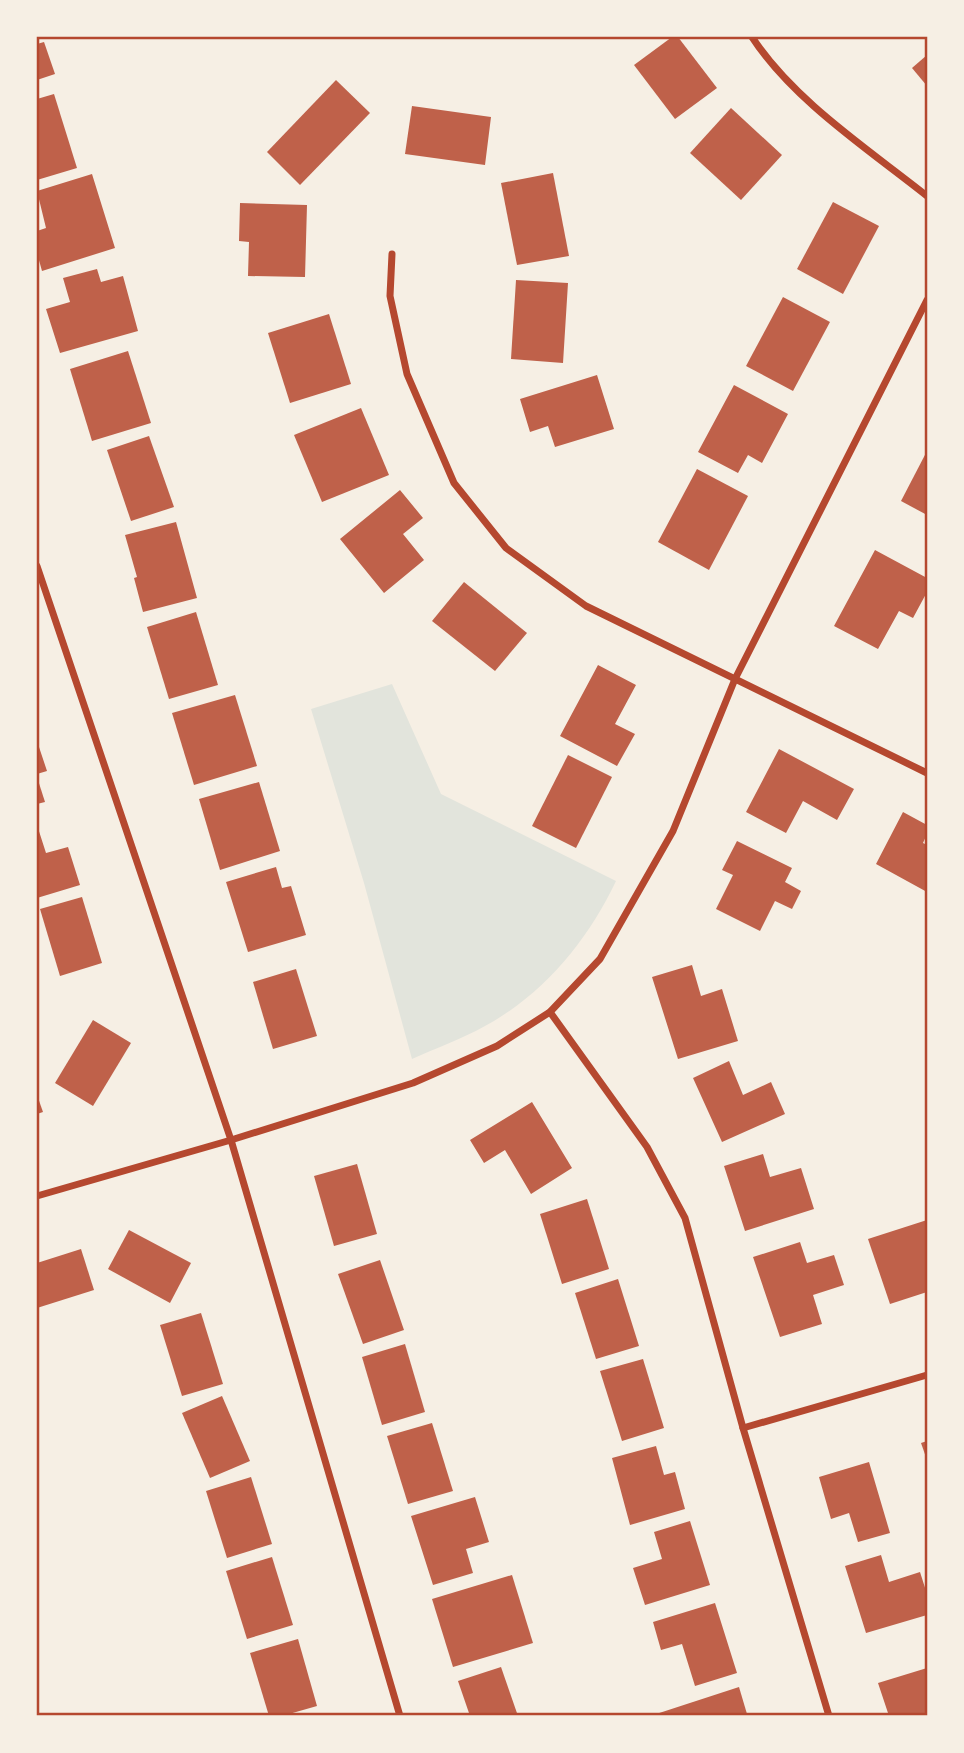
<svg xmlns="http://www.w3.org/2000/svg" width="964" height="1753" viewBox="0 0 964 1753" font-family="Overpass,sans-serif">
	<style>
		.green { fill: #e2e4dc }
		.building { fill: #bf614a }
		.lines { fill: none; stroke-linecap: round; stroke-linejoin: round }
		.minor { stroke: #b5482f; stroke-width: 7 }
		.neatline { fill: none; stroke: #b5482f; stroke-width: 2.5 }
	</style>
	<rect width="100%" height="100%" fill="#f6efe4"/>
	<path class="green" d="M392 684 441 794 616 881C588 940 544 994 485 1026 462 1039 436 1048 412 1059L364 883 311 709Z"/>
	<g class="building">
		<path d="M672 37H678L717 88 675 119 634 65Z"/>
		<path d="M44 42 55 74 37 80V44Z"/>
		<path d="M927 55V86L912 68Z"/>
		<path d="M336 80 370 113 300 185 267 152Z"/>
		<path d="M54 94 77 168 37 180V99Z"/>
		<path d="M412 106 491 117 485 165 405 154Z"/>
		<path d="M731 108 782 155 741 200 690 153Z"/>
		<path d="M553 173 569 256 517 265 501 183Z"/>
		<path d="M92 174 115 248 42 271 37 253V231L46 228 37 191Z"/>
		<path d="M833 202 879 226 843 294 797 269Z"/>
		<path d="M240 203 307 205 305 277 248 276 249 242 239 241Z"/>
		<path d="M97 269 101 282 123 276 138 331 60 353 46 309 70 302 63 278Z"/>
		<path d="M516 280 568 283 563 363 511 359Z"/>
		<path d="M783 297 830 322 793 391 746 366Z"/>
		<path d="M329 314 351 384 290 403 268 333Z"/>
		<path d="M128 351 151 423 92 441 70 369Z"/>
		<path d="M597 375 614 429 555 447 548 426 530 432 520 399Z"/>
		<path d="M734 385 788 414 762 463 748 455 738 473 698 452Z"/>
		<path d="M361 408 389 475 322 502 294 435Z"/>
		<path d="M149 436 174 507 131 521 107 450Z"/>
		<path d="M927 451V515L901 501Z"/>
		<path d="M697 469 748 496 709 570 658 542Z"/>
		<path d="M400 490 423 518 403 534 424 560 384 593 340 539Z"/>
		<path d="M176 522 197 598 143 612 134 578 137 577 125 535Z"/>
		<path d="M875 550 927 578V592L913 618 899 611 878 649 834 626Z"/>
		<path d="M464 582 527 633 495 671 432 621Z"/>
		<path d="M196 612 218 685 169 699 147 627Z"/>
		<path d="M598 665 636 685 615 724 635 734 617 766 560 736Z"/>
		<path d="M235 695 257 766 194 785 172 713Z"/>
		<path d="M37 741 47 771 37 774Z"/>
		<path d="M779 749 854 789 837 820 803 801 786 833 746 812Z"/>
		<path d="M568 755 612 777 576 848 532 826Z"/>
		<path d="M37 777 45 802 37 804Z"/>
		<path d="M259 782 280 851 220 870 199 799Z"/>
		<path d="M903 812 927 825V834L923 843 927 845V892L876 864Z"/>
		<path d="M37 825 46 853 68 847 80 885 37 898Z"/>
		<path d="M737 841 792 868 785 882 801 891 792 909 775 901 760 931 716 909 733 875 722 870Z"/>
		<path d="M276 867 282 888 291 886 306 935 248 952 226 882Z"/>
		<path d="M82 897 102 963 60 976 40 909Z"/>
		<path d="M692 965 701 996 722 989 738 1041 678 1059 652 977Z"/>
		<path d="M296 969 317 1036 273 1049 253 982Z"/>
		<path d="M93 1020 131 1043 93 1106 55 1083Z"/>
		<path d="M729 1061 743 1095 771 1082 785 1114 722 1142 693 1078Z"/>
		<path d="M37 1095 43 1112 37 1114Z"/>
		<path d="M532 1102 572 1168 531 1194 505 1150 484 1163 470 1140Z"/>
		<path d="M763 1154 770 1177 801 1168 814 1209 745 1231 724 1166Z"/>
		<path d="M357 1164 377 1234 334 1246 314 1176Z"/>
		<path d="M587 1199 609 1269 562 1284 540 1214Z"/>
		<path d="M927 1220V1292L890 1304 868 1239Z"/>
		<path d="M129 1230 191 1263 170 1303 108 1269Z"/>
		<path d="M800 1242 807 1263 834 1255 844 1285 813 1295 822 1324 780 1337 753 1257Z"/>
		<path d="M81 1249 94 1290 37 1308V1263Z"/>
		<path d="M380 1260 404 1330 363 1344 338 1274Z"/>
		<path d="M618 1279 639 1346 596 1359 575 1293Z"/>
		<path d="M201 1313 223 1384 182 1396 160 1325Z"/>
		<path d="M405 1344 425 1412 382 1425 362 1357Z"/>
		<path d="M643 1359 664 1428 622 1441 600 1371Z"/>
		<path d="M222 1396 250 1461 210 1478 182 1413Z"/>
		<path d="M432 1423 453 1491 408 1504 387 1436Z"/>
		<path d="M927 1441V1460L921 1443Z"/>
		<path d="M656 1446 664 1475 675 1472 685 1509 630 1525 612 1458Z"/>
		<path d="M869 1462 890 1533 858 1542 849 1513 831 1519 819 1477Z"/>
		<path d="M251 1477 272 1544 227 1558 206 1491Z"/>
		<path d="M475 1497 489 1542 466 1549 473 1573 433 1585 411 1516Z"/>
		<path d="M690 1521 710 1585 645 1605 633 1568 662 1559 654 1532Z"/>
		<path d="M881 1555 889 1582 920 1572 927 1594V1615L866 1633 845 1566Z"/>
		<path d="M272 1557 293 1625 247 1639 226 1571Z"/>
		<path d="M512 1575 533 1643 453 1667 432 1599Z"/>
		<path d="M715 1603 737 1673 695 1686 682 1644 661 1650 653 1622Z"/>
		<path d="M298 1639 317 1706 282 1716H269L250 1653Z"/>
		<path d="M501 1667 518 1716H470L458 1681Z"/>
		<path d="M927 1668V1716H889L878 1683Z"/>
		<path d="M739 1687 747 1714 741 1716H650Z"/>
	</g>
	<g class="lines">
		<g class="minor">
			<path d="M752 37C793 100 868 149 927 196"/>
			<path d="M392 254 390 296 407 374 454 483 506 548 586 606 927 773"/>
			<path d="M37 566 231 1140 400 1716"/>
			<path d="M550 1012 647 1147 685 1218 743 1428 829 1716"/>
			<path d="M37 1196 231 1140 413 1083 497 1046 550 1012 600 959 673 831 735 679 927 300"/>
			<path d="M743 1428 927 1375"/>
		</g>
	</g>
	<rect width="964" height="1753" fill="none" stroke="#f6efe4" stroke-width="77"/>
	<rect x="38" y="38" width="888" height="1676" class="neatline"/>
</svg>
